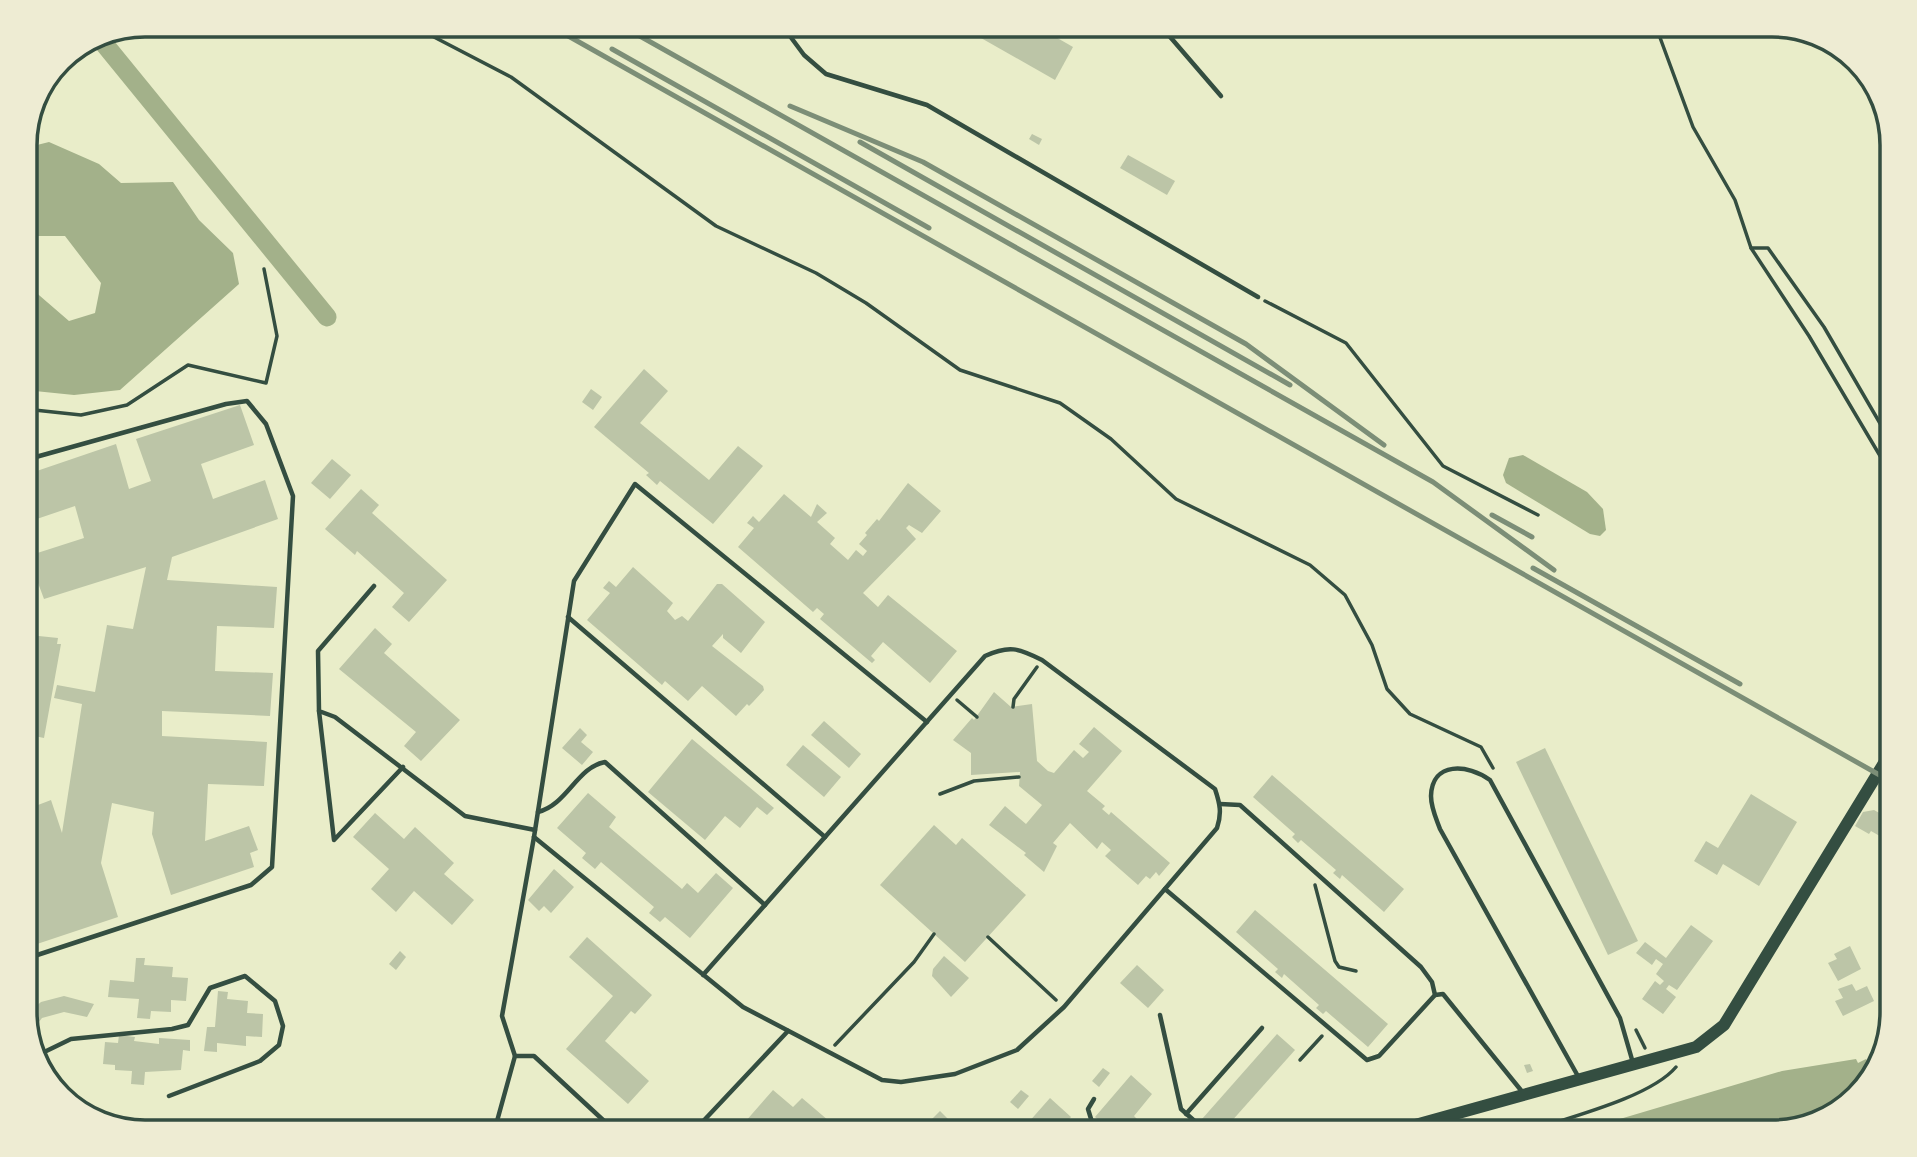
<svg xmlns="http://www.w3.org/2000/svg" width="1917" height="1157" viewBox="0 0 1917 1157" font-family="Manrope,sans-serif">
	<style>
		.water { fill: #a3b18a }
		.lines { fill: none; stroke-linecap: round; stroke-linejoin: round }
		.canal { stroke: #a3b18a; stroke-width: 19 }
		.building { fill: #bcc5a7 }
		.path { stroke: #344e41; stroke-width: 3.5 }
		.service { stroke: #344e41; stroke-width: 4.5 }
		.tertiary { stroke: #344e41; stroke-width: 12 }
		.rail { stroke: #7c8e77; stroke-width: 5 }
		.rim { fill: none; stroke: #344e41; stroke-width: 3.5 }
	</style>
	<rect width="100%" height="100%" fill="#e9edc9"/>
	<g class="water">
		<path d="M49 142 99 164 121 183 173 182 199 220 233 253 239 284 120 390 74 395 25 390V283L69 321 95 313 101 283 65 236H25V148Z"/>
		<path d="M1523 455 1587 492 1603 509 1606 530 1600 536 1590 534 1506 483 1503 475 1509 458Z"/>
		<path d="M1881 1056 1876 1073 1832 1117 1772 1132H1576L1782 1071 1856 1059 1858 1063 1866 1059 1869 1063Z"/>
	</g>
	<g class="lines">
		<path class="canal" d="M97 35 327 317"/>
	</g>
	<g class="building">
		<path d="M979 24H1033L1073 47 1055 80 974 34Z"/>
		<path d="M1032 134 1042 139 1039 145 1029 139Z"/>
		<path d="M1128 155 1175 181 1167 195 1120 168Z"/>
		<path d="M644 369 668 391 640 423 709 480 738 446 763 466 713 524 660 481 657 485 646 475 649 473 594 427Z"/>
		<path d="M591 389 602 397 593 410 582 402Z"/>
		<path d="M240 405 254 445 201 464 213 499 265 480 278 519 172 557 167 580 277 587 274 628 217 626 215 671 273 673 270 716 162 711V736L267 742 264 786 208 784 205 841 249 826 258 850 250 853 254 867 171 895 152 834 154 812 112 803 101 863 118 917 25 948V903L28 902 25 894V810L51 800 62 833 82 704 54 698 57 685 95 692 107 625 133 629 146 567 44 599 28 556 84 538 75 506 25 523V475L116 444 129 489 151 481 136 439Z"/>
		<path d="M332 459 351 475 330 499 311 483Z"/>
		<path d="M908 483 941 511 922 533 909 525 906 528 916 539 863 593 878 607 888 595 957 651 930 683 883 642 871 656 875 660 872 663 820 619 824 614 817 608 813 612 738 547 754 528 747 523 753 516 759 522 784 494 811 517 817 504 827 513 817 522 835 538 830 544 848 560 856 550 863 556 867 551 859 544 867 535 865 533 877 519 879 521Z"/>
		<path d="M361 489 379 505 372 513 447 580 409 622 392 607 404 593 357 551 355 555 325 529Z"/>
		<path d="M633 567 673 603 667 611 675 620 682 616 688 621 717 584H722L765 622 741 653 723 638V634L712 646 763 686 764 690 753 702 749 706 747 704 736 716 702 686 688 701 665 681 662 685 587 620 610 593 603 588 609 581 616 587Z"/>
		<path d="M375 628 392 644 384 653 460 720 421 761 404 746 416 732 339 669Z"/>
		<path d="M29 635 58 638 57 644H61L44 738 25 734V645Z"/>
		<path d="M994 692 1011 707 1032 704 1037 761 1048 771 1054 773 1074 750 1083 758 1089 752 1079 744 1094 727 1122 751 1087 791 1105 806 1102 809 1109 815 1111 812 1170 863 1159 876 1156 872 1150 879 1146 876 1138 885 1105 856 1111 850 1102 842 1097 849 1070 823 1053 843 1057 846 1044 872 1024 855 1026 853 989 825 1005 806 1026 824 1042 805 1019 786 1020 772 971 775V753L953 740 972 718 974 720Z"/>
		<path d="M824 721 861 754 849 768 811 735Z"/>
		<path d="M580 728 587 735 581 742 593 752 582 765 562 748Z"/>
		<path d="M692 739 774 808 767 815 757 807 740 828 725 816 705 840 648 792Z"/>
		<path d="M803 745 841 777 824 797 786 765Z"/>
		<path d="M1545 748 1638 941 1608 955 1516 762Z"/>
		<path d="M1272 775 1404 889 1384 912 1342 875 1340 879 1333 873 1336 870 1301 840 1298 843 1292 837 1295 834 1253 797Z"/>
		<path d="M588 793 616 817 609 827 682 889 687 883 698 893 716 873 733 888 690 938 665 917 660 922 649 913 654 907 601 862 595 869 582 858 586 853 557 828Z"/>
		<path d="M1751 794 1797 822 1759 886 1723 864 1717 875 1694 861 1706 841 1718 848Z"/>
		<path d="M1874 810 1892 820V843L1871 831 1869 834 1855 826 1863 812Z"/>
		<path d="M375 813 404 839 415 827 454 863 444 874 474 900 452 925 414 891 396 912 371 889 389 869 353 837Z"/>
		<path d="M934 825 956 845 962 838 1026 895 965 962 880 885Z"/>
		<path d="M554 869 574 887 551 913 544 906 539 911 528 900Z"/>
		<path d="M1255 910 1388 1024 1368 1047 1326 1011 1323 1014 1316 1008 1319 1005 1284 974 1282 978 1275 972 1278 969 1236 932Z"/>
		<path d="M1691 925 1713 941 1677 990 1669 985 1666 989 1676 997 1663 1014 1642 999 1655 981 1660 985 1664 981 1656 974 1663 964 1656 959 1652 965 1636 953 1645 942 1666 958Z"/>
		<path d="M587 937 652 995 635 1014 631 1011 605 1041 649 1081 628 1104 566 1049 613 996 569 957Z"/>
		<path d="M1850 946 1861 969 1838 981 1828 963 1837 959 1834 954Z"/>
		<path d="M400 951 406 957 396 970 389 964Z"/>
		<path d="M944 956 969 978 951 997 932 976 933 969Z"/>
		<path d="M136 958H145L144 965 173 967 172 977 188 978 186 1001 171 1000V1012L151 1011 150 1019 137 1018 139 999 108 997 110 980 134 982Z"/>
		<path d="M1137 965 1164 990 1148 1008 1120 983Z"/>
		<path d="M1852 984 1856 991 1867 986 1874 1001 1843 1016 1835 1001 1843 998 1838 989Z"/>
		<path d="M218 991 228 992 227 999 248 1001 247 1013 263 1014 262 1037 246 1036V1046L217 1043V1052L204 1051 207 1027H215Z"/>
		<path d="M64 996 94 1004 87 1017 64 1012 42 1018 35 1027 31 1039 25 1016 41 1002Z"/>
		<path d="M1277 1034 1295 1050 1222 1132H1217L1202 1119Z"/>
		<path d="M119 1035 135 1037 134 1041 159 1044V1038L190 1040V1051L183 1050 181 1070 145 1072 144 1085 131 1084 132 1071 115 1070V1065L103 1064 105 1042 118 1043Z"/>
		<path d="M1530 1064 1533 1071 1527 1073 1524 1065Z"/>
		<path d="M1103 1068 1110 1073 1099 1087 1092 1081Z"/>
		<path d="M1131 1075 1152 1094 1134 1116 1137 1119 1125 1132H1113L1095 1117Z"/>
		<path d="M773 1090 793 1107 802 1098 842 1132H790L780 1124 772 1132H741L738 1130Z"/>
		<path d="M1021 1090 1029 1096 1018 1109 1010 1102Z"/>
		<path d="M1050 1098 1071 1117 1058 1132H1020Z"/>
		<path d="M940 1111 948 1119 936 1131 928 1123Z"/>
		<path d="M969 1120 983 1132H958Z"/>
	</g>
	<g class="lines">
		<g class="path">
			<path d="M409 24 511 77 716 226 816 273 866 303 960 370 1060 403 1111 439 1176 499 1310 565 1345 595 1372 645 1387 689 1410 714 1481 747 1493 768"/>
			<path d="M1655 24 1693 127 1735 200 1751 248 1809 336 1892 476"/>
			<path d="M1751 248H1768L1824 327 1881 425 1892 419"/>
			<path d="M1265 301 1346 343 1443 466 1538 515"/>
			<path d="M25 409 81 415 127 405 188 365 266 383 277 336 264 269"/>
			<path d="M1892 494 1886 497 1892 494"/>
			<path d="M957 700 977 717"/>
			<path d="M1013 707 1014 699 1037 667"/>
			<path d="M940 794 974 781 1019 777"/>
			<path d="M1315 885 1335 961 1339 967 1356 971"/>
			<path d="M988 937 1056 1000"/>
			<path d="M1636 1030 1645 1048"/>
			<path d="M835 1045 914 962 934 934"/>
			<path d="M1300 1060 1322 1036"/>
			<path d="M1526 1132C1566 1118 1650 1098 1676 1067"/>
		</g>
		<g class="service">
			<path d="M746 24 753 27 774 24"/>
			<path d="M781 24 804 55 826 74 927 105 1258 297"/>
			<path d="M849 24C863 37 880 29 897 24"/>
			<path d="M1159 24 1221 96"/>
			<path d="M25 460 226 404 247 401 266 424 293 496 272 867 251 885 25 959"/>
			<path d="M374 586 318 651 319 711 335 717 465 816 535 830"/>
			<path d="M568 617 825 837"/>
			<path d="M319 711 334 840 403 767"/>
			<path d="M25 751 31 753 25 793"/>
			<path d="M538 812C567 805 577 767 605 762L765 905"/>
			<path d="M534 837 743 1007 882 1080 901 1082 955 1074 1017 1050 1064 1007 1217 828C1222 813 1220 804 1215 789L1042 660C1018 648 1009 645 985 656L703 975"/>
			<path d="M1165 889 1367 1060 1379 1056 1435 995 1432 982 1421 967 1240 805 1220 804"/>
			<path d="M1435 995 1443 994 1524 1094"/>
			<path d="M1160 1015 1181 1109 1207 1132"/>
			<path d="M36 1056 71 1039 172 1029 188 1025 210 988 245 976 275 1001 283 1026 279 1045 260 1061 169 1096"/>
			<path d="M515 1056 502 1016 534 837 574 581 635 484 927 722"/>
			<path d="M1579 1078 1440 829C1436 818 1431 808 1431 796 1432 761 1468 764 1490 780L1620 1018 1633 1063"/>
			<path d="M1094 1099 1088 1109 1095 1132"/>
			<path d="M1186 1114 1262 1028"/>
			<path d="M494 1132 515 1056H534L616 1132"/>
			<path d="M693 1132 788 1031"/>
			<path d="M1003 1132 1009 1123"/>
		</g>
		<g class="tertiary">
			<path d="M140 1131 170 1132"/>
			<path d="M1390 1132 1696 1047 1724 1025 1892 750"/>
		</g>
		<g class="rail">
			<path d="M547 24 1892 782"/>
			<path d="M622 26 1433 482 1554 570"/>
			<path d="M612 49 929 228"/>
			<path d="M790 106 923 162 1246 344 1384 445"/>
			<path d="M860 142 1290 385"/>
			<path d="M1492 515 1532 537"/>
			<path d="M1533 568 1740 684"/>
		</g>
	</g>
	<path d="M0 0H1917V1157H0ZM145 37H1772A108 108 0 0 1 1880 145V1012A108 108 0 0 1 1772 1120H145A108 108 0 0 1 37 1012V145A108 108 0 0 1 145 37Z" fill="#eeecd3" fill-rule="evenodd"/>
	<path class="rim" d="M145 37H1772A108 108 0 0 1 1880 145V1012A108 108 0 0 1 1772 1120H145A108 108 0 0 1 37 1012V145A108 108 0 0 1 145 37Z"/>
</svg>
